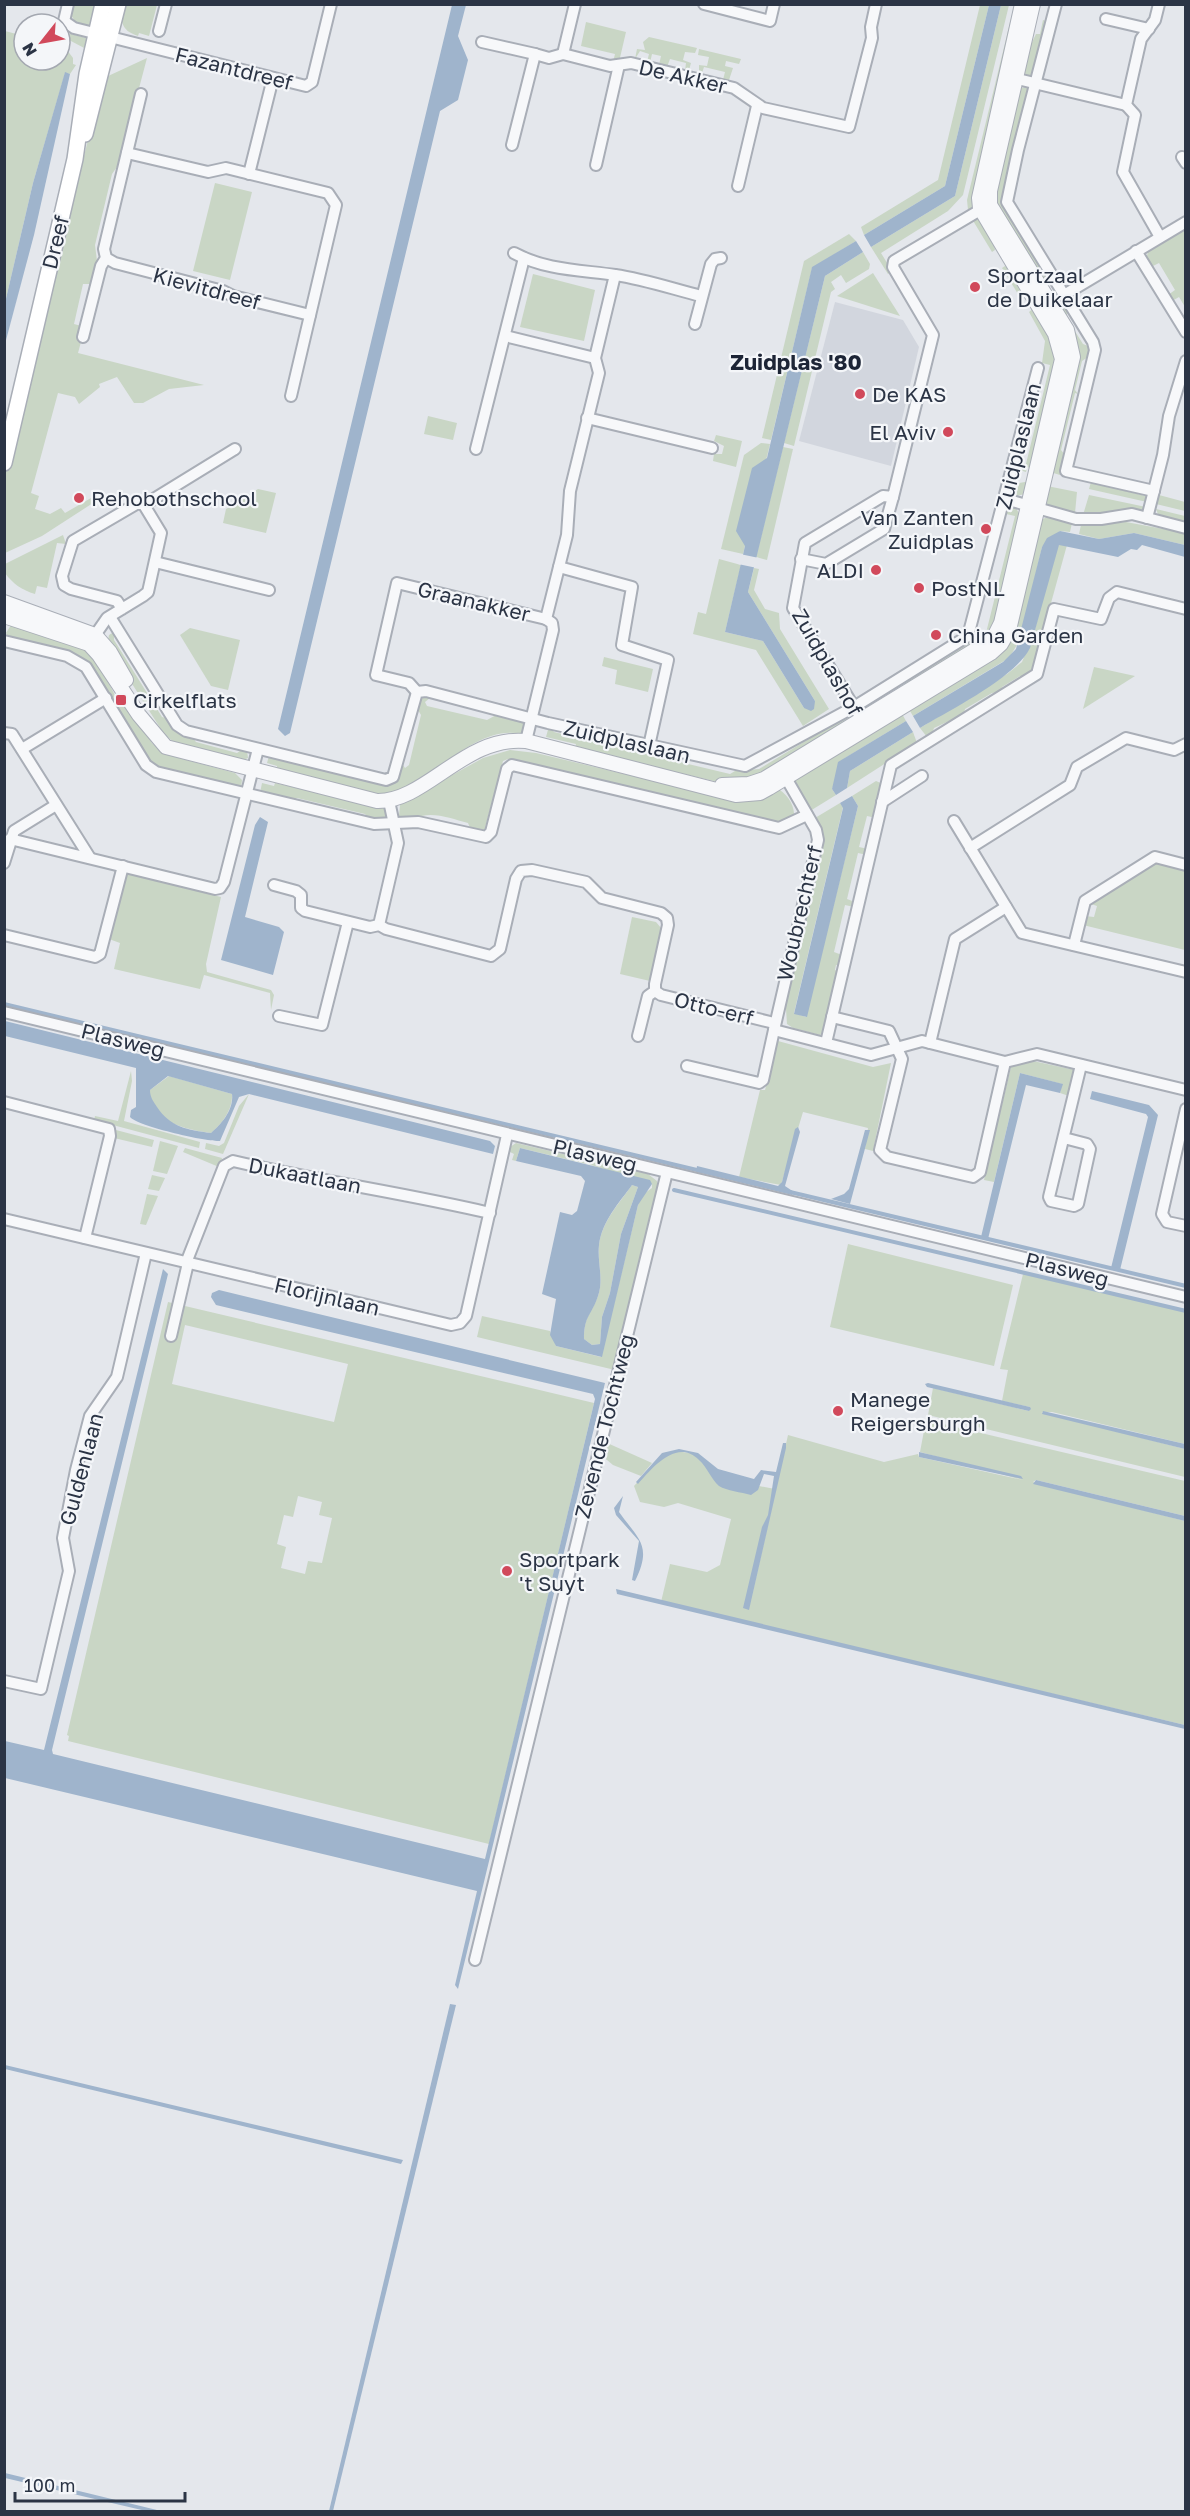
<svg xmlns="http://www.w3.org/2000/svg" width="1190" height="2516" viewBox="0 0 1190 2516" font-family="'Golos Text',sans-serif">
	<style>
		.built { fill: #d2d6de }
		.green { fill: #c9d6c5; fill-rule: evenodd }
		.water { fill: #9fb4cc; fill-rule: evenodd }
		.pier { fill: #e4e7ec }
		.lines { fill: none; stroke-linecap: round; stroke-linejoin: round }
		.stream { stroke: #9fb4cc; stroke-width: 4 }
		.minor-casing { stroke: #a9aeb7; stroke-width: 14 }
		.tertiary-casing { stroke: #a9aeb7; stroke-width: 16 }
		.secondary-casing { stroke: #a9aeb7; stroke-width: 18 }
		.minor { stroke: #f7f8fa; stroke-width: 10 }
		.tertiary { stroke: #f7f8fa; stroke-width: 14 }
		.secondary { stroke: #fff; stroke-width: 15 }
		.poi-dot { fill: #d1495b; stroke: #f4f6f9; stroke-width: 2 }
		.labels { text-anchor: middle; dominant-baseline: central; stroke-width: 4.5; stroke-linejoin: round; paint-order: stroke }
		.street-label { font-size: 21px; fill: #2b3445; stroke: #f4f6f9 }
		.poi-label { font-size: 21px; fill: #2b3445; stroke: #f4f6f9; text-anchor: start }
		.neighbourhood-label { font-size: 22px; font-weight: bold; fill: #1d2536; stroke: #f4f6f9 }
	</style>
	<rect width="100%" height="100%" fill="#e4e7ec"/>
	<path class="built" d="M835 302 903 320 919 347 891 466 799 441Z"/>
	<g class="green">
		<path d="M73 5H100L93 24 87 27 76 23 71 15Z"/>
		<path d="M122 5H157L149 36 139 33 138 36C120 30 121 21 122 5Z"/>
		<path d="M980 5H989L945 186 864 235 861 227 938 180Z"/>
		<path d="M1001 5H1009L963 195 948 211 881 253 892 271 888 274 871 247 955 196Z"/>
		<path d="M1014 6 1019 7 974 206 968 210 967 200Z"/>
		<path d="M1043 20 1046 21 1033 75 1028 77 1024 72 1025 57 1036 34H1040Z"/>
		<path d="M586 22 626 32 619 62H613L615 54 581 46Z"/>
		<path d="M5 31 24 36V60H60V48L67 50 73 58V64L76 65 70 74 65 73 33 183 5 303Z"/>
		<path d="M67 33 86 38 88 50 69 40Z"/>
		<path d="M649 37 697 48 695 53 685 52 683 60 691 63 689 70 685 71 686 63 670 59 667 67 659 65 661 56 652 54 650 63 647 62 649 54 640 51 635 59 637 49 645 50 643 42Z"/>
		<path d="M699 49 741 59 739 64 726 61 725 66 733 68 729 80H723L725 72 704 67 701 76 699 73V65L707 66 709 57 698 55Z"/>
		<path d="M147 58 119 164 112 174 95 245 97 261 91 284H83L74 324 85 327 78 353 204 385 169 389 143 403H134L117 377 99 384 100 387 79 404 75 397 58 393 31 493 39 496 35 509 50 514 61 508 65 513 91 498 93 503 42 536 5 553 4 476 95 112 106 77Z"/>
		<path d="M1028 87 1002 200 1004 209 1049 281 1042 286 994 198 1020 88Z"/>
		<path d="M215 183 252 192 230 280 193 271Z"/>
		<path d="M972 219 981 220 993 238 995 250 992 252Z"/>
		<path d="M1185 225V307L1179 297 1172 301 1168 295 1175 290 1159 263 1151 267 1146 260 1149 247Z"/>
		<path d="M849 234 856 241 812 268 771 440 762 438 804 261Z"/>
		<path d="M863 252 870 264 869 269 846 283 841 275 831 282 835 289 831 292 794 446 784 443 825 276Z"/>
		<path d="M1005 266 1014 272 1028 294 1021 299 1002 268Z"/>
		<path d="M873 273 900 316 837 296Z"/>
		<path d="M533 274 595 290 584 341 520 327Z"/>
		<path d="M1056 294 1068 312 1066 317 1083 344 1088 346V357L1082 361 1075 390 1078 394 1075 393 1061 450 1065 455 1060 475 1050 472 1074 370 1049 298Z"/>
		<path d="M1035 307 1058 348 1033 469 1027 467 1026 472 1016 469 1017 467 1025 468 1050 365 1042 363 1045 341 1029 312Z"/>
		<path d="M428 416 457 423 453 440 424 434Z"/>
		<path d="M716 435 742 441 736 467 713 461 714 454H722L724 446 714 441Z"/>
		<path d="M761 443 770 444 743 554 721 549 744 455Z"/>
		<path d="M783 447 793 449 767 560 756 557Z"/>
		<path d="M1025 482H1030L1026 494 1014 496 1011 491 1013 484Z"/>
		<path d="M1091 482 1149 497 1147 502 1089 489Z"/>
		<path d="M1047 486 1077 492 1075 513 1048 505 1045 502Z"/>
		<path d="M258 489 276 493 266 533 223 523 226 509Z"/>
		<path d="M1089 495 1146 507 1139 512 1083 515Z"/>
		<path d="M1159 495 1185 502V511L1156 504Z"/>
		<path d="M1011 505H1014L1020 515 996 623 989 635 906 686 904 682 966 643 975 630 986 633 1015 516 1006 514Z"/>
		<path d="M1156 509 1185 516V523L1159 517Z"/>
		<path d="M1047 517 1072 523 1070 532 1060 531 1042 547 1020 640 1009 658 913 716 910 711 965 677 963 674 989 659 1041 520Z"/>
		<path d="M1126 522 1185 533V545L1134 533 1099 539 1079 534 1081 525Z"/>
		<path d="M63 535 66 544 57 543 47 588 37 586 35 594C22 590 13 584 5 573V564Z"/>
		<path d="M1060 544 1067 545 1032 672 1026 677 1020 676 1002 687 1001 692 992 693 965 709 964 714 934 728 932 734 927 737 920 728 1007 674 1022 662 1034 633 1056 548Z"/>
		<path d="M719 559 741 565 725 632 763 641 804 708 815 701 748 592 754 568 759 569 754 590 765 609 779 613 780 629 829 709 803 726 756 650 693 634 698 612 706 614Z"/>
		<path d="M11 625 92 651 118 701 113 705 80 657 8 637 6 633Z"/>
		<path d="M190 628 240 640 228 690 211 686 180 635Z"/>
		<path d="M114 632V640L162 717C173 719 190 733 196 742L237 753 243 749 247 751 248 758 241 761 175 743 164 734 129 679 116 649 108 640 109 635Z"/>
		<path d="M604 657 653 669 648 692 615 684 617 670 602 666Z"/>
		<path d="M1094 667 1135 676 1083 709Z"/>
		<path d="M424 697 430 698 425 702 427 706 487 720 498 714 524 721 526 728 521 734C476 724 435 780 393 792 369 798 307 777 280 771L277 770V766L267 763 269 756 388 784 401 762 405 768 409 765 421 715 415 705Z"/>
		<path d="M123 703H128L152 743 164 754 235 773 242 780 241 787 154 768 114 707Z"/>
		<path d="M901 712 906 721 845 758 832 789 836 795 810 811 795 780Z"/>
		<path d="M850 714V721L759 777 718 782 575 748 576 744 546 737 549 726 554 732 632 751 637 748 658 753 663 758 730 774 735 771 759 769Z"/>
		<path d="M913 732 917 743 847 788 850 771Z"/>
		<path d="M510 750 536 753 725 798 776 788C786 792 795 805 794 816L776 822 508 759 503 761 483 835 471 830 468 823C450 818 430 810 413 819L399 816 400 805 407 800 483 758Z"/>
		<path d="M876 781 883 784 876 818 867 816 859 847 868 849 867 855 858 853 847 899 855 902 854 907 845 905 834 952 842 955 840 966 836 965 835 970 838 972 824 1032 820 1035 793 1028 787 1024 786 1009 782 1008 822 844 815 818 840 803 843 807 794 1013 806 1017 858 806 852 796Z"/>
		<path d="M262 783 274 786 275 783 386 809 388 816 385 819H369L365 814 297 798 292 801 260 793Z"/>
		<path d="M1155 862 1185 870V950L1083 925 1085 916 1094 917 1097 906 1088 903Z"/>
		<path d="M126 873 221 897 206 964 207 972 271 990 274 995 271 1010 270 993 204 975 200 989 114 969 120 943 109 939Z"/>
		<path d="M632 917 656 922 661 928 650 981 620 974Z"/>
		<path d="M778 1041 873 1067 891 1063 873 1151 865 1149 868 1128 803 1112 781 1185 739 1177 760 1090H765Z"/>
		<path d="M1033 1061 1075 1070 1069 1096 1060 1093 1062 1084 1020 1073 994 1182 984 1180 1011 1067Z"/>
		<path d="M131 1071 132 1081 124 1121 200 1142 199 1148 94 1120 95 1116 118 1121Z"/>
		<path d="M169 1076 232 1094C233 1109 222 1124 211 1133 188 1130 147 1122 150 1090Z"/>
		<path d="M249 1094 223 1154 205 1149 206 1143 219 1146 224 1143 239 1106Z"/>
		<path d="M116 1130 154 1140 152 1147 114 1138Z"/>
		<path d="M160 1141 178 1146 167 1174 153 1171Z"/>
		<path d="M516 1143 648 1174 657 1181V1191L615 1370 477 1337 482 1316 550 1331 556 1346 601 1357 638 1205 642 1195 652 1188V1184L591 1165 520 1148 516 1161 512 1160 514 1154 510 1152V1147Z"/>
		<path d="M185 1148 222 1158 219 1167 183 1152Z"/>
		<path d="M152 1175 165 1178 159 1191 148 1189Z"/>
		<path d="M632 1185 638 1187 621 1234 610 1293 602 1317 600 1344 592 1345 584 1339C584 1315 591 1315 598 1296 604 1279 597 1262 599 1245 602 1221 619 1204 632 1185Z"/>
		<path d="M147 1194 158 1196 146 1225 140 1224Z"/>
		<path d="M848 1244 1013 1285 994 1366 830 1327Z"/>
		<path d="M1023 1274 1185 1310V1444L1052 1412H1041L1185 1449V1477L928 1415 933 1388 1029 1411 1030 1407 1002 1401 1008 1370 1000 1369Z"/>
		<path d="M168 1302 594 1403 489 1844 68 1741 69 1736 67 1735ZM185 1325 348 1364 334 1422 172 1384ZM298 1496 322 1502 319 1515 332 1518 322 1563 308 1561 305 1574 281 1568 286 1547 277 1544 284 1515 293 1517Z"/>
		<path d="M926 1420 1185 1481V1516L1036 1480 1033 1482 1185 1521V1725L661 1602 670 1564 707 1572 720 1565 731 1519 678 1503 664 1507 640 1502 634 1486 664 1453 676 1451 696 1454 723 1479 775 1489 749 1609 788 1435 884 1462 918 1454 919 1457 1023 1480 920 1452Z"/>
		<path d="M605 1442 652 1463 641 1476 613 1465 601 1455Z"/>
	</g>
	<g class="water">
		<path d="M452 5H466L458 36 468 60 458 100 440 111 290 733 285 736 278 729Z"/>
		<path d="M989 5H1001L955 196 871 247 864 235 945 186Z"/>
		<path d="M65 72 70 74 34 235 5 344V303L33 183Z"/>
		<path d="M856 241 863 252 825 276 748 592 815 701 814 709 811 711 804 708 763 641 725 632 745 546 736 531 752 468 767 458 812 267Z"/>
		<path d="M1060 531 1099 539 1134 533 1185 545V557L1142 545 1137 550 1131 549 1118 557 1059 545 1030 648C1015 678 950 710 920 728L913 716 1003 662 1016 649 1042 547 1047 538Z"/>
		<path d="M906 721 913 732 850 771 847 788 836 795 832 789 838 762Z"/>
		<path d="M852 796 858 806 807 1017 794 1014 843 808 840 803Z"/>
		<path d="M260 817 268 822 245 917 279 927 284 932 273 975 221 960 255 825Z"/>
		<path d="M5 1021 490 1141 495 1146 493 1154 249 1094 239 1097 220 1141C207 1142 137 1126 130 1117L131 1110 136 1107V1068L5 1036ZM168 1076 232 1094C234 1109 222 1124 211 1133 188 1130 170 1127 157 1107 153 1101 150 1097 150 1090Z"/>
		<path d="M1020 1073 1063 1084 1060 1093 1026 1085 988 1239 981 1237Z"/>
		<path d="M1092 1091 1149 1105 1158 1115 1120 1270 1111 1268 1148 1117 1146 1114 1090 1099Z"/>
		<path d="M798 1127 800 1132 785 1186 794 1192 792 1195 696 1172 697 1166 778 1186 782 1182 795 1129Z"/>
		<path d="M865 1130H870L850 1204 831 1199 844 1194 849 1189Z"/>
		<path d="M520 1148 650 1180 652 1184 638 1205 602 1357 556 1346 550 1335 556 1299 542 1294 560 1212 572 1215 577 1211 585 1181 581 1176 516 1161ZM632 1185 638 1187 621 1234 610 1293 602 1317 600 1344 592 1345 584 1339C584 1315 592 1315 598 1296 604 1279 597 1262 599 1245 602 1221 619 1203 632 1185Z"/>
		<path d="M163 1269 168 1274 52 1750 53 1754 485 1859 595 1399 593 1394 216 1305 211 1297 212 1293 219 1290 605 1383 458 1989 455 1985 477 1891 5 1778V1741L44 1750Z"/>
		<path d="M928 1383 1030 1407 1031 1409 1029 1411 927 1387 925 1384Z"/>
		<path d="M1043 1411 1185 1444V1449L1042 1414Z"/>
		<path d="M783 1443H786V1448L749 1610 743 1608 762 1527 768 1515 774 1476 764 1474 758 1490 751 1495C741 1492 727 1491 719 1486 711 1479 707 1467 699 1460 677 1437 651 1469 638 1484L636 1482 662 1453 679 1449 698 1453 718 1469 754 1479 761 1470 776 1472Z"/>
		<path d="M919 1452 1021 1476 1023 1479 919 1457Z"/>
		<path d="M1036 1480 1185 1516V1521L1033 1484Z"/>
		<path d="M623 1496 619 1512C638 1539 653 1545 635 1581L632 1580 639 1541 616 1515 614 1508Z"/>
		<path d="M616 1589 1185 1725V1729L617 1594Z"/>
		<path d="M450 2004 456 2005 333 2511H329Z"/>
		<path d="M5 2065 403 2160 401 2164 5 2069Z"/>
		<path d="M5 2473 161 2511H146L5 2478Z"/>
	</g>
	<path class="pier" d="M740 554 759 558 757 568 738 564Z"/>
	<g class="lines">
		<g class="stream">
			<path d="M4 1004 701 1171"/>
			<path d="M674 1190 1186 1311"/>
			<path d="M790 1192 1186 1286"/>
		</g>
		<g class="minor-casing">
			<g id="minor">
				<path d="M68 4 64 21 74 28 306 86 312 82 331 4"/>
				<path d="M704 4 770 21 774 4"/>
				<path d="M1056 4 1018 150 1007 202 1093 342 1095 350 1066 471 1154 491"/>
				<path d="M1159 4 1155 20 1141 39 1126 105 1135 115 1123 172 1160 237"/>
				<path d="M1106 19 1149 29"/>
				<path d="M159 31 166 4"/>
				<path d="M482 42 535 54 512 145"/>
				<path d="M535 54 549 58 563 54 610 66 631 63 734 88 763 108 849 127 872 38 871 27 876 4"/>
				<path d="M563 54 575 4"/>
				<path d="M1009 77 1126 105"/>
				<path d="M127 153 208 172 226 168 328 193 336 205 291 396"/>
				<path d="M1182 157 1186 163"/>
				<path d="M596 165 619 65"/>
				<path d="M249 174 273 78"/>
				<path d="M738 186 757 106"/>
				<path d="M1136 251 1186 332"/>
				<path d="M514 253C545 270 581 270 615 275 644 279 673 289 701 296"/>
				<path d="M106 258 115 263 223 291 233 296 310 315"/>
				<path d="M1064 295 1186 222"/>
				<path d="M695 324 711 264 715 259 721 258"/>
				<path d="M505 336 595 358"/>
				<path d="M83 337 101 266 106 258 104 249 141 94"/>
				<path d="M587 418 712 448"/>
				<path d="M476 449 524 258"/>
				<path d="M1005 499 1076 519H1101L1132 514 1186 528"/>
				<path d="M144 505 235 449"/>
				<path d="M1147 518 1163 455 1169 416 1186 361"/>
				<path d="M801 559 826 564 884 529 893 497"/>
				<path d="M155 562 269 590"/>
				<path d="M559 567 632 587 622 645 668 660 649 746"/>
				<path d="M110 617 177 725 186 731 386 780 393 777 417 692 426 691 548 723 745 766 854 707 968 636 1038 368"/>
				<path d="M4 641 67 656 86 667 146 765 156 772 374 824 418 822 486 837 491 832 507 769 512 765 779 828 807 815"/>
				<path d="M91 641 107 618 143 596 148 592 161 533 144 505 138 503 73 541 62 576 64 585 71 589 117 601 122 609"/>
				<path d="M417 692 409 683 376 675 397 583 546 619"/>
				<path d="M857 712 793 608 805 543 883 496 893 497 933 335 893 267 894 261 987 206"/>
				<path d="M4 733 12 734 90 858"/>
				<path d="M526 741 553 630 552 623 546 619 567 535 570 491 599 373 595 358 615 275"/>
				<path d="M22 749 106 698"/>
				<path d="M782 771 816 830 818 840 774 1030 871 1055 922 1041 1005 1062 1037 1054 1186 1090"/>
				<path d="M882 802 922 776"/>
				<path d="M954 821 1022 933 1186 972"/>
				<path d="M10 839 215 889 220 888 224 882 258 749"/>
				<path d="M970 848 1070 785 1077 767 1126 738 1174 750 1186 744"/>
				<path d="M4 863 14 831 56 805"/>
				<path d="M274 885 296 891 301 895V908L305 911 370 927 379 925 386 929 491 956 500 949 516 879 521 871 532 870 586 882 602 898 661 913 667 918 668 925 655 984V991L661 995 774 1023"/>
				<path d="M379 925 398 843 389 801"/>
				<path d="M4 935 95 957 100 954 123 866"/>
				<path d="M1074 945 1085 901 1155 857 1186 865"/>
				<path d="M4 1012 1186 1297"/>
				<path d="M279 1016 322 1025 348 922"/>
				<path d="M832 1017 889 1031 902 1059 880 1150 887 1157 973 1177 980 1172 1005 1062"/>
				<path d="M638 1036 648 996 655 991"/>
				<path d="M826 1043 891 765 1037 674 1054 609 1101 619 1109 598 1117 592 1186 609"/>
				<path d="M930 1043 955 939 1006 907"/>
				<path d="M687 1066 759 1083 763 1080 774 1030"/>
				<path d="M4 1102 109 1129 110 1136 85 1238"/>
				<path d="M1186 1109 1162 1214 1167 1222 1186 1226"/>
				<path d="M1064 1138 1087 1144 1090 1149 1078 1204 1074 1206 1051 1201 1049 1197 1081 1065"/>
				<path d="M4 1219 451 1325 460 1323 466 1316 507 1135"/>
				<path d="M186 1263 224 1166 233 1161C318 1181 405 1193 490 1213"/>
				<path d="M171 1336 188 1263"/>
				<path d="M4 1681 41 1689 69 1571 63 1538 76 1470 90 1416 117 1377 146 1253"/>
				<path d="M475 1960 667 1172"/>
			</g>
		</g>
		<g class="tertiary-casing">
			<g id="tertiary">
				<path d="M4 602 95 635 110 652 126 680"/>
				<path d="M4 616 89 644 99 655 139 715 166 747 377 801C426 802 465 735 526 741L736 795 760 793 769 788 991 653 1001 644 1009 630 1073 357 1067 330 990 205V191L1033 4"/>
				<path d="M722 785 749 784 764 779 983 645 995 635 1001 623 1062 359 1055 334 980 208 979 198 1022 4"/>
			</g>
		</g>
		<g class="secondary-casing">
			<g id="secondary">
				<path d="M85 134 118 4"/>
				<path d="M4 463 75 159 87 74 103 4"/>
			</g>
		</g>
		<use href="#minor" class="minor"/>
		<use href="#tertiary" class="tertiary"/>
		<use href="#secondary" class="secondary"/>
	</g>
	<g class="poi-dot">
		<circle cx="975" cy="287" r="6"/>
		<circle cx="860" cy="394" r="6"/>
		<circle cx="948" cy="432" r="6"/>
		<circle cx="79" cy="498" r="6"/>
		<circle cx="986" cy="529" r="6"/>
		<circle cx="876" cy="570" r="6"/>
		<circle cx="919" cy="588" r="6"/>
		<circle cx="936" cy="635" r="6"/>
		<rect x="115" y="694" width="12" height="12" rx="3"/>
		<circle cx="838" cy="1411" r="6"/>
		<circle cx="507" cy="1571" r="6"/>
	</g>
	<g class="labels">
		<g class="street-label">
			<text transform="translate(234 68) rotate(14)">Fazantdreef</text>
			<text transform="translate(683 76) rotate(13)">De Akker</text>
			<text transform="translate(55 242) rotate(-76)">Dreef</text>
			<text transform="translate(207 288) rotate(15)">Kievitdreef</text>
			<text transform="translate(1018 446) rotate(-76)">Zuidplaslaan</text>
			<text transform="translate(474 601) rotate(13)">Graanakker</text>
			<text transform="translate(828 662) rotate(60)">Zuidplashof</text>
			<text transform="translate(627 741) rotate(13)">Zuidplaslaan</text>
			<text transform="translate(799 913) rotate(-77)">Woubrechterf</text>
			<text transform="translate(714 1008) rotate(14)">Otto-erf</text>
			<text transform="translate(123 1040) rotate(14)">Plasweg</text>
			<text transform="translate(595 1155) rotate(13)">Plasweg</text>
			<text transform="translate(305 1175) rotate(11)">Dukaatlaan</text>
			<text transform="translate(1067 1269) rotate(14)">Plasweg</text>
			<text transform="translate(327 1296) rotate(13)">Florijnlaan</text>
			<text transform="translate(604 1426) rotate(-76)">Zevende Tochtweg</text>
			<text transform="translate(81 1469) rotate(-75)">Guldenlaan</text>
		</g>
		<g class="poi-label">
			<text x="987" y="275">Sportzaal<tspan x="987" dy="24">de Duikelaar</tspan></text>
			<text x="872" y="394">De KAS</text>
			<text x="936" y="432" text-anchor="end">El Aviv</text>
			<text x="91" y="498">Rehobothschool</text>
			<text x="974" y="517" text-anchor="end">Van Zanten<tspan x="974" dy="24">Zuidplas</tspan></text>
			<text x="864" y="570" text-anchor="end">ALDI</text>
			<text x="931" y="588">PostNL</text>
			<text x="948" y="635">China Garden</text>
			<text x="133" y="700">Cirkelflats</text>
			<text x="850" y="1399">Manege<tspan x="850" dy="24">Reigersburgh</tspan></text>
			<text x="519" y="1559">Sportpark<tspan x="519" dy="24">'t Suyt</tspan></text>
		</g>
		<g class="neighbourhood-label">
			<text x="796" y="361">Zuidplas '80</text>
		</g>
	</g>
	<rect width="1190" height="2516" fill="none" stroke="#2b3445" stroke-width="12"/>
	<g transform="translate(42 42) rotate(239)"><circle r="28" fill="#f4f6f9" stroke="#a4a8b1" stroke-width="1.5"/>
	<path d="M0-4.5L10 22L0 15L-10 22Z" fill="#d1495b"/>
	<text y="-9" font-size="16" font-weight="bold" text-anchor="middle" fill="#2b3445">N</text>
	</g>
	<path d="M15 2492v9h170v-9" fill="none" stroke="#2b3445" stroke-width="3"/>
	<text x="24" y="2492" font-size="18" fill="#2b3445" stroke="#f4f6f9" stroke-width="4.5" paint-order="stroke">100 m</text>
</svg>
